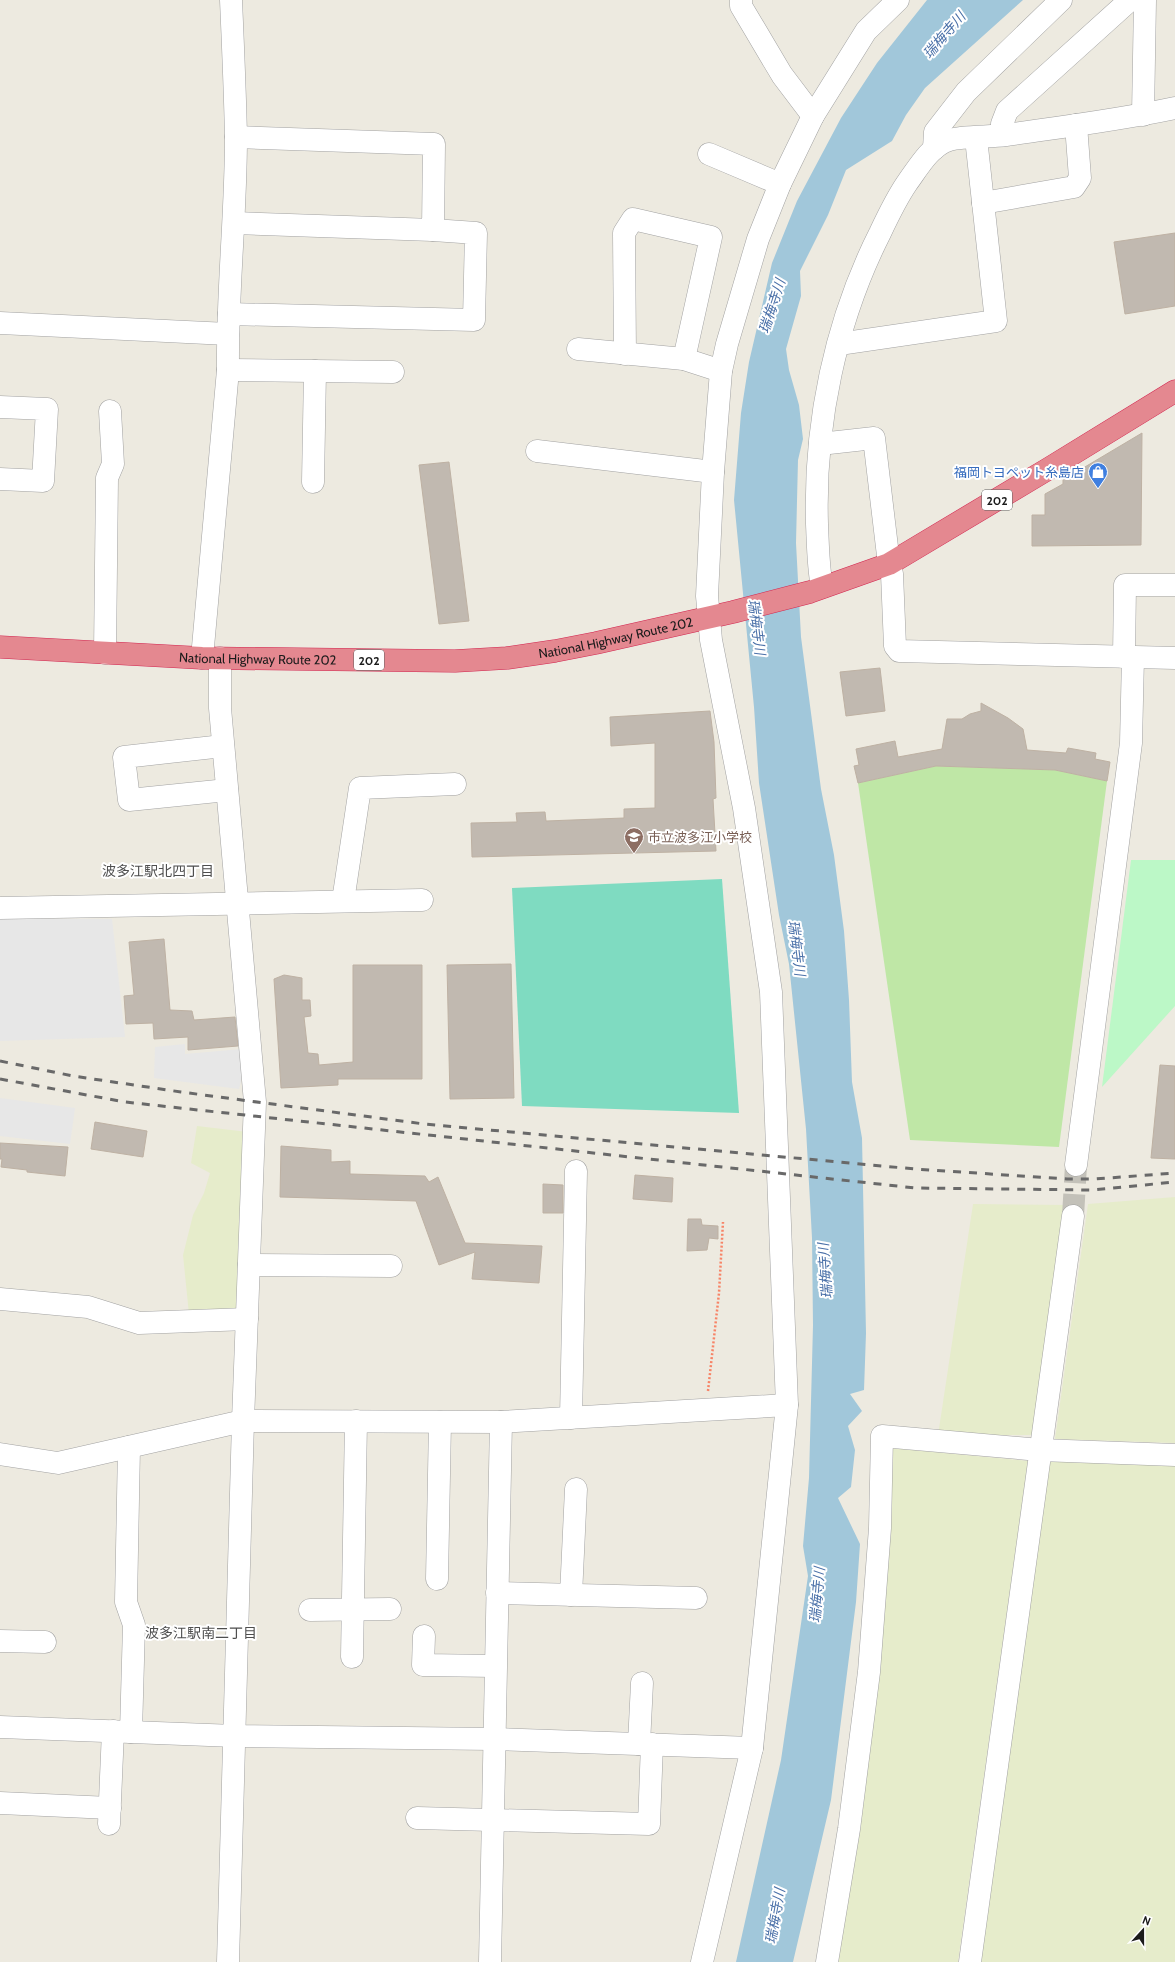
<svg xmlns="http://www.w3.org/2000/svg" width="1175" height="1962" viewBox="0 0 1175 1962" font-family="Cabin,'Noto Sans JP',sans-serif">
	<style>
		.farmland { fill: #e6eccb }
		.grass { fill: #bfe7a6 }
		.park { fill: #bcf8c7 }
		.pitch { fill: #7fdbc1 }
		.parking { fill: #e7e7e7 }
		.water { fill: #a1c7da }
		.building { fill: #c1b9b0; stroke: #beb1a3 }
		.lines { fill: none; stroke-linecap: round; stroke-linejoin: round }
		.minor-tunnel { stroke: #c3c1b9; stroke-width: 22; stroke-dasharray: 22 11; stroke-linecap: butt }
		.minor-casing { stroke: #a2a2a2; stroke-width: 23 }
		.highway-casing { stroke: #d22650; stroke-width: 23 }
		.path { stroke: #f78467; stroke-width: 2.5; stroke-dasharray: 2 2; stroke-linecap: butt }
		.minor { stroke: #fff; stroke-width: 22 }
		.highway { stroke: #e48890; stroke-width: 22 }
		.rail { stroke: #696969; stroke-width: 3; stroke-dasharray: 8 8; stroke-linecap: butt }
		.labels { text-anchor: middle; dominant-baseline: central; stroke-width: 4; stroke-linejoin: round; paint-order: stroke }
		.shield { fill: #fff; stroke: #5f5f5f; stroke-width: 1 }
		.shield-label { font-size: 12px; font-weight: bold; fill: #1b1b1b }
		.shop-label { font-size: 13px; fill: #366cbe; stroke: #fff; text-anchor: end }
		.street-label { font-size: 13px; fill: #1b1b1b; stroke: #fff }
		.education-label { font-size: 13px; fill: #785e54; stroke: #fff; text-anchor: start }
		.water-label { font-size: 14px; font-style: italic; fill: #4a70a8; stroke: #fff }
		.neighbourhood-label { font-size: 14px; fill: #4e4e4e; stroke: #fff }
	</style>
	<rect width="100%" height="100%" fill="#edeae0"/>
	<g class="farmland">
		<path d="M197 1126 248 1132 237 1313 189 1314 183 1255 193 1215 204 1193 210 1173 191 1163Z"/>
		<path d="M1175 1197V1443L1055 1439 1088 1204Z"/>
		<path d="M973 1204 1070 1205 1034 1435H938Z"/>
		<path d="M891 1448 1028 1461 958 1962H837L860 1832 878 1674Z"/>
		<path d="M1045 1461 1175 1465V1962H979Z"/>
	</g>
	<path class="grass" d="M936 766 1055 770 1107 781 1059 1147 910 1140 858 783Z"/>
	<path class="park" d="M1131 860H1175V1006L1102 1087Z"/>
	<path class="pitch" d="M722 879 739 1113 522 1106 512 888Z"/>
	<g class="parking">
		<path d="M0 918 112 919 125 1037 0 1041Z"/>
		<path d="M185 1044V1054L242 1049 245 1066 239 1089 154 1078 155 1047Z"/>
		<path d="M0 1098 75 1108 70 1144 0 1136Z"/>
	</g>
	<path class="water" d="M927 0H1023L925 88 906 115 892 141 846 170 828 215 800 271 801 296 786 349 789 370 799 405 803 439 798 460 796 543 801 637 821 789 834 855 844 931 849 1000 852 1082 862 1138 866 1333 864 1390 850 1394 862 1411 848 1426 855 1450 851 1487 838 1498 860 1544 856 1602 831 1800 793 1962H736L781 1760 808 1576 803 1546 809 1478 813 1325 812 1238 806 1129 789 964 779 915 759 783 754 707 734 500 741 413 749 362 772 263 797 201 841 118 877 63Z"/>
	<g class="building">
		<path d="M1175 233V306L1125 314 1114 242Z"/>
		<path d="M1142 433 1141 545 1032 546V515H1045V494L1063 484V480Z"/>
		<path d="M449 462 469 621 439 624 419 465Z"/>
		<path d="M880 668 885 711 846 716 840 672Z"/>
		<path d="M981 703 1008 718 1023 729 1027 750 1066 753 1068 748 1096 753 1095 759 1110 762 1107 781 1055 770 936 766 858 783 854 766 859 765 856 749 895 741 898 757 942 749 947 719H962L970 714 981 711Z"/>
		<path d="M710 711 714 742 716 798 713 799 716 851 472 857 471 823 517 822 516 813 545 812 546 821 624 818V809L655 808V743L611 746 610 717Z"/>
		<path d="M164 939 170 1010 192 1011 194 1020 235 1017 238 1046 188 1050V1037L154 1039 153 1023 126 1024 124 996 134 995 129 942Z"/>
		<path d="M511 964 514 1098 450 1099 447 965Z"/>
		<path d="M353 965H422V1079H338V1085L281 1088 274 979 284 975 302 978V1000H310L311 1016 304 1017 308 1053 318 1054 319 1065 353 1062Z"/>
		<path d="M1160 1065 1175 1066V1159L1151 1158Z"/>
		<path d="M95 1122 147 1131 143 1157 91 1149Z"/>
		<path d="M0 1143 68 1147 65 1176 27 1172V1170L1 1167 2 1159H0Z"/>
		<path d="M281 1146 331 1150V1162L350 1161V1174L425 1176 429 1182 438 1177 465 1243 542 1246 539 1283 472 1279 475 1252 439 1265 416 1201 280 1197Z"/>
		<path d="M635 1175 673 1178 672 1202 633 1199Z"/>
		<path d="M543 1184 563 1185V1213H543Z"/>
		<path d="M688 1219H701L702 1225 718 1226V1239L709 1238 707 1250 687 1251Z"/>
	</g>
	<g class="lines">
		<path class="minor-tunnel" d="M1073 1216 1076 1165"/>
		<g class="minor-casing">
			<g id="minor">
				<path d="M741 0V6L782 75 813 116"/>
				<path d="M1143 115 1145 0"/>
				<path d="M1003 135 1002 124 1007 111 1130 0"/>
				<path d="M934 149 935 132 966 92 1061 0"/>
				<path d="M709 154 780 184"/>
				<path d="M983 203 1074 187 1080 178 1076 125"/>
				<path d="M234 223 433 230 434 144 236 137"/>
				<path d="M229 314 474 320 476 233 433 230"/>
				<path d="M0 323 228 334"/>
				<path d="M839 344 996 321 976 138"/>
				<path d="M578 349 684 359 721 371"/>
				<path d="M625 354 624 233 633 219 711 237 684 359"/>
				<path d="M228 370 393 372"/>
				<path d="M0 407 47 409 43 481 0 479"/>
				<path d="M820 444 874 438 889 564 892 574 895 646 899 651 1175 658"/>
				<path d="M537 451 713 472"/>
				<path d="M313 482 315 371"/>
				<path d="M822 587C818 566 818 545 817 524 814 424 835 322 880 233 888 216 896 199 907 183 918 168 930 146 949 140 962 136 990 137 1006 135 1062 127 1119 120 1175 108"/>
				<path d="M105 653 107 478 113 464 110 411"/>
				<path d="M1124 657 1125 585H1175"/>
				<path d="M202 658 228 370C227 292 236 215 236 137 235 91 233 45 231 0"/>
				<path d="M220 658V708L255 1102 243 1421 228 1962"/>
				<path d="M223 746 124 757 129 800 227 790"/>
				<path d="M343 901 360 788 455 784"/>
				<path d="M0 908 422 900"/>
				<path d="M1076 1165 1131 743 1133 657"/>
				<path d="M249 1265 391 1266"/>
				<path d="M0 1299 88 1307 139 1323 247 1319"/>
				<path d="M571 1418 576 1171"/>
				<path d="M129 1447 126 1602 134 1625 131 1732"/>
				<path d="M0 1454 58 1463 243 1421 501 1422 787 1405"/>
				<path d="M437 1579 440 1422"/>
				<path d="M497 1593 696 1598"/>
				<path d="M571 1595 576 1489"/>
				<path d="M310 1610 390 1609"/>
				<path d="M424 1636 423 1665 495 1666"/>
				<path d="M0 1641 45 1642"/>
				<path d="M352 1657 356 1421"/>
				<path d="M0 1727 235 1736 493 1739 752 1748"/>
				<path d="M639 1744 642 1683"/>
				<path d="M0 1803 110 1808"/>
				<path d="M417 1818 649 1824 652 1744"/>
				<path d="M109 1824 113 1731"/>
				<path d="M490 1962 501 1422"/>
				<path d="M702 1962 752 1748 787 1405 771 992 744 808 711 640 707 596 713 472 721 371 727 344 758 239 780 184 813 116 866 31 898 0"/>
				<path d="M827 1962 849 1829 869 1672 880 1528 882 1436 1040 1450 1175 1455"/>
				<path d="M970 1962 1073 1216"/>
			</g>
		</g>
		<g class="highway-casing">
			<g id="highway">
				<path id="s1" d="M0 647 202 658 455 661 507 658 555 651 596 643 733 612 810 592 889 564 1048 469 1175 391"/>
			</g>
		</g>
		<path class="path" d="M708 1391 719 1293 723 1222"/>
		<use href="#minor" class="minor"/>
		<use href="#highway" class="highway"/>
		<g class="rail">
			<path d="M0 1061 73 1076 181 1092 424 1124 915 1169 1067 1179H1095L1175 1173"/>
			<path d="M0 1079 125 1102 915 1188 1092 1190 1175 1182"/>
		</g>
	</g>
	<defs>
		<g id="shop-pin" transform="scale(1)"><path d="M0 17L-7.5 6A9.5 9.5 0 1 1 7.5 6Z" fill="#3f7fe0" stroke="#fff"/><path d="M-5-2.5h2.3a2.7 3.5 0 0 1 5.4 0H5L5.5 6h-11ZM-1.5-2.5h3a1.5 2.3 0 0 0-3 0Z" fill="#fff"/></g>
		<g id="school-pin" transform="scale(1)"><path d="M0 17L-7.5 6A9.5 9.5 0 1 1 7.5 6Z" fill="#8d6e63" stroke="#fff"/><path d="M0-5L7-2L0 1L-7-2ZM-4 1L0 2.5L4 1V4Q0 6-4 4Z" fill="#fff"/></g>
	</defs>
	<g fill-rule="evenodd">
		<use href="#shop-pin" x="1098" y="472"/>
		<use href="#school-pin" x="634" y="837"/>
	</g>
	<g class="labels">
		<g class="shield">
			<rect x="982" y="490" width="30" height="20" rx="3"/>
			<rect x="354" y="650" width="30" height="20" rx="3"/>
		</g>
		<g class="shield-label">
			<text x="997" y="500">202</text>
			<text x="369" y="660">202</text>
		</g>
		<g class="shop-label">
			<text x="1084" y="472">福岡トヨペット糸島店</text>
		</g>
		<g class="street-label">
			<text stroke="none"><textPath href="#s1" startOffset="618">National Highway Route 202</textPath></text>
			<text stroke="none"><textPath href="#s1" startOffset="258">National Highway Route 202</textPath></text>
		</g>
		<g class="education-label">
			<text x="648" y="837">市立波多江小学校</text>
		</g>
		<g class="water-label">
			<text transform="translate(944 35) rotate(-49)">瑞梅寺川</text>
			<text transform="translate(772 306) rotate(-72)">瑞梅寺川</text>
			<text transform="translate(757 627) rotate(83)">瑞梅寺川</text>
			<text transform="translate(797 948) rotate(83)">瑞梅寺川</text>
			<text transform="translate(825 1271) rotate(-94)">瑞梅寺川</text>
			<text transform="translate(817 1595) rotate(-85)">瑞梅寺川</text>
			<text transform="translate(775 1916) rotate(-80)">瑞梅寺川</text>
		</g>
		<g class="neighbourhood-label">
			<text x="158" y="871">波多江駅北四丁目</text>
			<text x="201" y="1633">波多江駅南二丁目</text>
		</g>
	</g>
	<g transform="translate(1143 1930) rotate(21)" stroke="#ffffff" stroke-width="3" paint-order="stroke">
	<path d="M0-3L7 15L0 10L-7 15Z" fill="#1b1b1b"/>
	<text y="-6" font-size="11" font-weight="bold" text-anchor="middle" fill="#1b1b1b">N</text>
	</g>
</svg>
